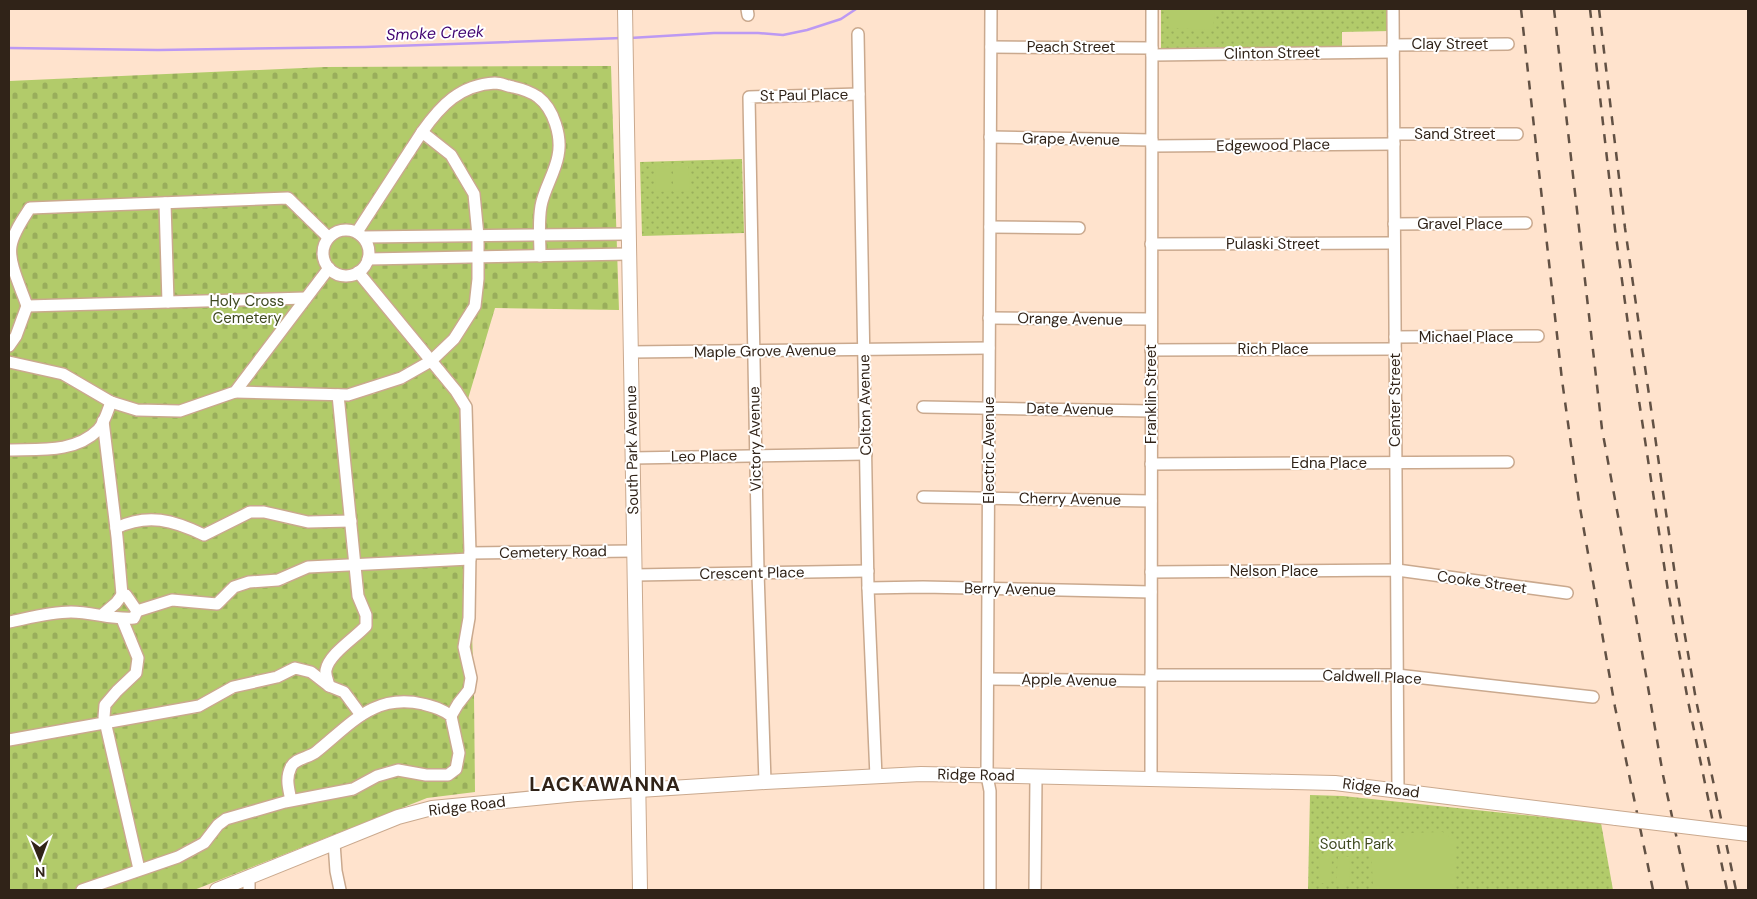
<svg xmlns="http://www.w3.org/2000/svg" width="1757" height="899" viewBox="0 0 1757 899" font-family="'DM Sans',sans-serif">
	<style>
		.cemetery { fill: url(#cemetery-stones) }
		.park { fill: url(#park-dots) }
		.pitch { fill: #b2cb6a }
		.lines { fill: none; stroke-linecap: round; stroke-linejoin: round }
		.stream { stroke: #bc99f3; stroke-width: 2.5 }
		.minor-casing { stroke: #caa98e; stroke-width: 14 }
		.major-casing { stroke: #caa98e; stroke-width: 16 }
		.minor { stroke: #fff; stroke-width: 11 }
		.major { stroke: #fff; stroke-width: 14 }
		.rail { stroke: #625144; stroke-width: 2.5; stroke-dasharray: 9 9; stroke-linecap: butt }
		.major-bridge-casing { stroke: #caa98e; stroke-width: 16; stroke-linecap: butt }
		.major-bridge { stroke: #fff; stroke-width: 14 }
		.labels { text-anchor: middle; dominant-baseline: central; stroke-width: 4; stroke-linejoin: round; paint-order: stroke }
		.street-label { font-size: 15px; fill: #302318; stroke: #fff }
		.park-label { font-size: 15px; fill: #3f4920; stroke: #fff }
		.water-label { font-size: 16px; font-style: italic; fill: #410473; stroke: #fff }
		.district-label { font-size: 20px; font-weight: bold; letter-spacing: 1px; fill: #302318; stroke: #fff }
	</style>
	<defs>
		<pattern id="cemetery-stones" width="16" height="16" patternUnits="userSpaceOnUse" patternTransform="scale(1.25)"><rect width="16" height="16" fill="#b2cb6a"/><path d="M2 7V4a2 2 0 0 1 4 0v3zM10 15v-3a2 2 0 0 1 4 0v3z" fill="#99ae5b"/></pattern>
		<pattern id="park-dots" width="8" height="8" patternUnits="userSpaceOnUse" patternTransform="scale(1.25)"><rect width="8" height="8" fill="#b2cb6a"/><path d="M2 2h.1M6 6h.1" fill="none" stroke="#99ae5b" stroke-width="1.8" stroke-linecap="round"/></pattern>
	</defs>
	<rect width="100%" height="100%" fill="#ffe3cd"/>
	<path class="cemetery" d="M611 66 619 310 495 308 465 409 474 696 475 792 427 798 194 890H9V81L325 67Z"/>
	<g class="park">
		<path d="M1161 9H1390V31L1342 32V47L1161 48Z"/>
		<path d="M742 159 744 233 642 236 640 162Z"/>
		<path d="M1310 795 1343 796 1601 823 1613 890H1308Z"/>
	</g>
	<g class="pitch">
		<path d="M1170 9H1215L1213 30 1170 28Z"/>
		<path d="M655 163H670L671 191 656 192Z"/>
		<path d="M673 163H688L690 191 673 192Z"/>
		<path d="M1443 832 1456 842 1455 890H1377L1373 885 1370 834Z"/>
		<path d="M1320 856H1332L1331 883H1319Z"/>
		<path d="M1338 857H1350L1349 884H1336Z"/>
	</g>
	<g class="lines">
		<g class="stream">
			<path d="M630 38 714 33H758L783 35 807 30 841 19 856 9"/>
			<path d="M9 48 158 50 365 47 622 38"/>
		</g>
		<g class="minor-casing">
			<g id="minor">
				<path d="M747 9 748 15"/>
				<path d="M1393 9 1398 790"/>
				<path d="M858 34 868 588 876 777"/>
				<path d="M1393 45 1508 44"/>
				<path d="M991 47 1152 48"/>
				<path d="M1152 55 1393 52"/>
				<path d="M422 132C441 105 460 85 495 83 501 83 507 86 513 87 522 89 531 92 538 97 554 109 562 137 558 156 555 173 544 189 541 206 538 223 540 239 540 256"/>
				<path d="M1394 134H1517"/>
				<path d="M990 137 1152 140"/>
				<path d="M1152 146 1394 144"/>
				<path d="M165 203 168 302"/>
				<path d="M1394 224 1526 223"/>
				<path d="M990 227 1079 228"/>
				<circle cx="346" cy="253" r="23"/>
				<path d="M363 237 628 234"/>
				<path d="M1151 244 1394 243"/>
				<path d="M368 259 628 254"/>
				<path d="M358 272 456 391 466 407 470 553 634 551"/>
				<path d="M306 298 27 306C22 290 8 263 11 246 13 233 23 219 30 208L288 198 328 237"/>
				<path d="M989 318 1151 319"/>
				<path d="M1395 337 1538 336"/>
				<path d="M9 346 16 336 27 306"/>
				<path d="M1151 350 1395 349"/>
				<path d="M630 352 989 348"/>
				<path d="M9 362 63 374 111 402 137 410 180 411 235 392 329 268"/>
				<path d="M235 392 348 395 401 378 431 361 454 339 475 306 478 279V236L474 194 451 155 422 132 357 232"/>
				<path d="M923 407 1151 411"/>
				<path d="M103 421 117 537 122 595"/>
				<path d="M9 450C39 449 75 453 98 430 104 424 108 410 111 402"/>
				<path d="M632 458 866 454"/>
				<path d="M1151 464 1508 462"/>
				<path d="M923 497 1151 501"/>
				<path d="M116 528C148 513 173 520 204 535L250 512H264L308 522 351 521"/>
				<path d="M1151 572 1397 570 1567 593"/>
				<path d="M635 575 868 571"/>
				<path d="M868 588 923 587 1151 592"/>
				<path d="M137 611 172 600 217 604 234 587 249 582 278 580 308 567 470 559"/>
				<path d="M122 619 138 658 136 673 117 691 105 705 104 717 139 869"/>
				<path d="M9 622C29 618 50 612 71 612 92 612 113 620 134 618L137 611 126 595H122L116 603 102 615"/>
				<path d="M1151 675H1397L1593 697"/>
				<path d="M988 679 1151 681"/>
				<path d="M329 686C328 681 325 675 326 670 329 654 355 638 366 626V615L358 596 338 395"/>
				<path d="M451 716 458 704 469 690 471 678 464 647 469 618 470 553"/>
				<path d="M9 740 199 706 233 687 277 677 295 668 311 672 329 686 344 692 361 715"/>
				<path d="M1151 779 1152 9"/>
				<path d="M765 782 758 572 749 97 859 94"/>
				<path d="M334 843 336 871 340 890"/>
				<path d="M82 890 178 857 204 843 218 825 226 819 285 802 353 789 377 776 398 770 426 775H448L456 769 459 753 451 716C442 709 434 707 423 704 374 693 351 724 316 752 309 758 295 758 291 767 285 779 289 789 291 801"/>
				<path d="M249 890V876"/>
				<path d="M990 890V791L987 776 991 9"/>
				<path d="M1035 890 1036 777"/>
			</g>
		</g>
		<g class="major-casing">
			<g id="major">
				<path d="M625 9 640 890"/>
				<path d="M217 890 398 817 432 808 577 794 765 782 921 774 1335 783 1616 818"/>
			</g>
		</g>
		<use href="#minor" class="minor"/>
		<use href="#major" class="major"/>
		<g class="rail">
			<path d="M1521 9 1562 380 1579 502 1615 707 1653 890"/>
			<path d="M1554 9 1602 429 1628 570 1663 775 1688 890"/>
			<path d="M1590 9 1615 229 1634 368 1668 591 1688 701 1727 890"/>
			<path d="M1599 9 1625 228 1677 589 1696 700 1736 890"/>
		</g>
		<g class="major-bridge-casing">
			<path id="major-bridge" d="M1616 818 1748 834"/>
		</g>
		<use href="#major-bridge" class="major-bridge"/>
	</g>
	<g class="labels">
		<g class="street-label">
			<text x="1450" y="44">Clay Street</text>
			<text x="1071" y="47">Peach Street</text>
			<text transform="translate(1272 53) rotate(-1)">Clinton Street</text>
			<text transform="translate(804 95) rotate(-1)">St Paul Place</text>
			<text x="1455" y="134">Sand Street</text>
			<text transform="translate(1071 139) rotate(1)">Grape Avenue</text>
			<text transform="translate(1273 145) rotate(-1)">Edgewood Place</text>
			<text x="1460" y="224">Gravel Place</text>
			<text x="1273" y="244">Pulaski Street</text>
			<text transform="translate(1070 319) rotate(1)">Orange Avenue</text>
			<text x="1466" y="337">Michael Place</text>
			<text x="1273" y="349">Rich Place</text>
			<text transform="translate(765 351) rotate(-1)">Maple Grove Avenue</text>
			<text transform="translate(1151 394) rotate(-90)">Franklin Street</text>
			<text transform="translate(1395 400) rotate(-90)">Center Street</text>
			<text transform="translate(865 405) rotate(-91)">Colton Avenue</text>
			<text transform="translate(1070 409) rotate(1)">Date Avenue</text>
			<text transform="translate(755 439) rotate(-91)">Victory Avenue</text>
			<text transform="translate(632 450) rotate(-91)">South Park Avenue</text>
			<text transform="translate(989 450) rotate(-90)">Electric Avenue</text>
			<text transform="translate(704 456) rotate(-1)">Leo Place</text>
			<text x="1329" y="463">Edna Place</text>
			<text transform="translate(1070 499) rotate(1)">Cherry Avenue</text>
			<text transform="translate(553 552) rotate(-1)">Cemetery Road</text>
			<text x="1274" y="571">Nelson Place</text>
			<text transform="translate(752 573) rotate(-1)">Crescent Place</text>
			<text transform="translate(1482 582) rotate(8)">Cooke Street</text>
			<text transform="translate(1010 589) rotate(1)">Berry Avenue</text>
			<text transform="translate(1372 677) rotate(2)">Caldwell Place</text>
			<text transform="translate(1069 680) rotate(1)">Apple Avenue</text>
			<text transform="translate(976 775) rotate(1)">Ridge Road</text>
			<text transform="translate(1381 788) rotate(7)">Ridge Road</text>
			<text transform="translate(467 806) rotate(-7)">Ridge Road</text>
		</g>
		<g class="park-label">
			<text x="247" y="301">Holy Cross<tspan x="247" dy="17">Cemetery</tspan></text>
			<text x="1357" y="844">South Park</text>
		</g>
		<g class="water-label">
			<text transform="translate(435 33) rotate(-2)">Smoke Creek</text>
		</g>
		<g class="district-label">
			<text x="605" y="784">LACKAWANNA</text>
		</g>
	</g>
	<rect width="1757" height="899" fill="none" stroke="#302318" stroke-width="20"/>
	<g transform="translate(40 859) rotate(179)" stroke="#ffffff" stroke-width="4" paint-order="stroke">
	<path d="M0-4L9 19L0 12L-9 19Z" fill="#302318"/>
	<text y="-8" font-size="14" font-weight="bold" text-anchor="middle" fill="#302318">N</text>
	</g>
</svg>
